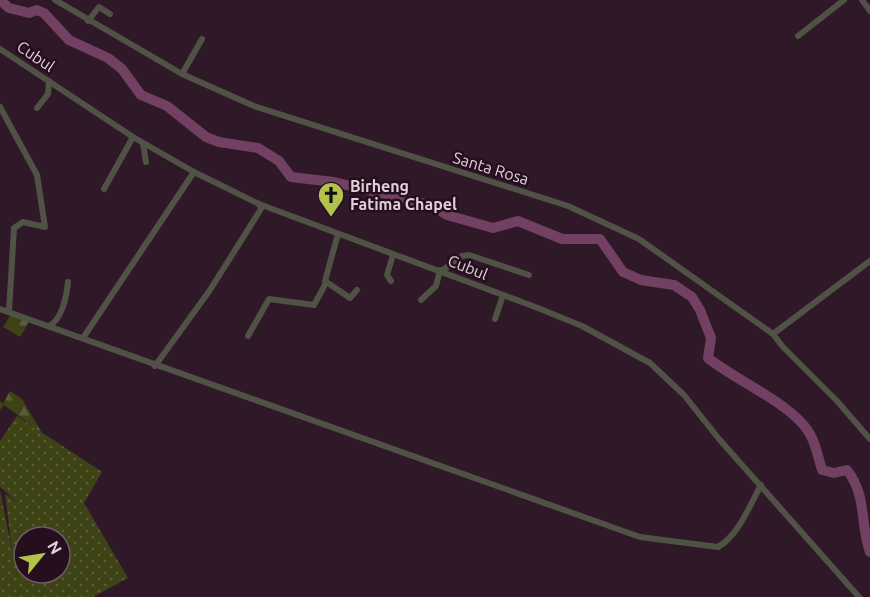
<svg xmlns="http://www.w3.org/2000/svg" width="870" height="597" viewBox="0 0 870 597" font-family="Ubuntu,sans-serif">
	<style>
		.grass { fill: url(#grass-dots); fill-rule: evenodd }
		.forest { fill: url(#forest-firs) }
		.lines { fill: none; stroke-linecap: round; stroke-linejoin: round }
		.river { stroke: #724062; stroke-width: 10 }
		.street { stroke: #4f5245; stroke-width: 6 }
		.labels { text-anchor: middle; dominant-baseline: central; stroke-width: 5; stroke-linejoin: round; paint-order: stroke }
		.street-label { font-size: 16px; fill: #e0cfd9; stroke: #250f1e }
		.poi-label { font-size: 16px; font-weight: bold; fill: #e0cfd9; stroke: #250f1e; text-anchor: start }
	</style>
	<defs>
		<pattern id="grass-dots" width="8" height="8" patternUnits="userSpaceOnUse" patternTransform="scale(1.5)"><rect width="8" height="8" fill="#3e4316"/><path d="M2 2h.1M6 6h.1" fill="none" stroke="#5a5d37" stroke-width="1.8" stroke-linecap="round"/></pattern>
		<pattern id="forest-firs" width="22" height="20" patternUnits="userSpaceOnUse" patternTransform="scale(1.5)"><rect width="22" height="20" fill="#3e4316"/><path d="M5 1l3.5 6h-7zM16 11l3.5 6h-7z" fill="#5a5d37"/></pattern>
	</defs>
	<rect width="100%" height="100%" fill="#2f1828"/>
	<path class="grass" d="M17 416 102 472 84 503 128 578 93 597H0V490L12 550 5 494 16 501 0 487V441ZM24 537H60V573H24Z"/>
	<g class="forest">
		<path d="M12 313 30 320 20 337 3 327Z"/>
		<path d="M10 391 22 399 42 433 4 405 0 410V401L3 404Z"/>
	</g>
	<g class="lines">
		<path class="river" d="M0 0 9 8 29 13 37 10 44 13 69 40 108 58 122 69 141 95 167 106 206 137 219 142 258 148 279 161 291 177 334 182 433 206 447 215 493 228 518 221 562 239H600L623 272 641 280 674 285 692 297 700 310 711 338 708 358C735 380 790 403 808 431 816 442 818 458 822 470L834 473 847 470C867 495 860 525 870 552"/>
		<g class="street">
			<path d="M55 0 182 74 254 106 568 206 639 239 773 334 783 347 837 401 870 439"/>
			<path d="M862 0 870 11"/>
			<path d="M88 21 99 7 110 14"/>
			<path d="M798 36 844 0"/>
			<path d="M0 49 133 137 194 172 259 204 538 308 582 326 650 363 684 395 719 439 859 597"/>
			<path d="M182 74 202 39"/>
			<path d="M0 107 37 175 45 227 23 222 14 228 9 312"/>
			<path d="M37 108 48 94 49 81"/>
			<path d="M143 143 146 162"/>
			<path d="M104 189 133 137"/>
			<path d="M338 234 325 281 350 298 357 290"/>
			<path d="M443 270 462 256 469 255 529 275"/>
			<path d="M391 281 387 275 393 255"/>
			<path d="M421 300 436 286 440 270"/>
			<path d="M0 309 640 537 718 547C738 536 750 505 761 485"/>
			<path d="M495 319 503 295"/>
			<path d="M49 326C62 320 67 295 68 282"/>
			<path d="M773 334 870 261"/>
			<path d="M248 336 269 299 314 305 326 283"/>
			<path d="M83 338 194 172"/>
			<path d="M155 366 210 290 261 209 259 204"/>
		</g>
	</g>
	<defs>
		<g id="church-pin" transform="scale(1.35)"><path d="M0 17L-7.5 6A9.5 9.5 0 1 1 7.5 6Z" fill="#b3c24b" stroke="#250f1e"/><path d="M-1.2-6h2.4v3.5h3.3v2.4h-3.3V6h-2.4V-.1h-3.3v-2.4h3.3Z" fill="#111"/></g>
	</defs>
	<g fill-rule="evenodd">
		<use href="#church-pin" x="331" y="195"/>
	</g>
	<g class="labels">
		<g class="street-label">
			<text transform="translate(36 56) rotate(34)">Cubul</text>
			<text transform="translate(491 168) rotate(17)">Santa Rosa</text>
			<text transform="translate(468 267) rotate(22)">Cubul</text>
		</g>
		<g class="poi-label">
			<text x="350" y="186">Birheng<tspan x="350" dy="18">Fatima Chapel</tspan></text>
		</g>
	</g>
	<g transform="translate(42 555) rotate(60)"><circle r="28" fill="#250f1e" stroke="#705c69" stroke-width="1.5"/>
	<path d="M0-4.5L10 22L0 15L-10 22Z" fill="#b3c24b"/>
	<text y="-9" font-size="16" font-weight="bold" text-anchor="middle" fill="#e0cfd9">N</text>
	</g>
</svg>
